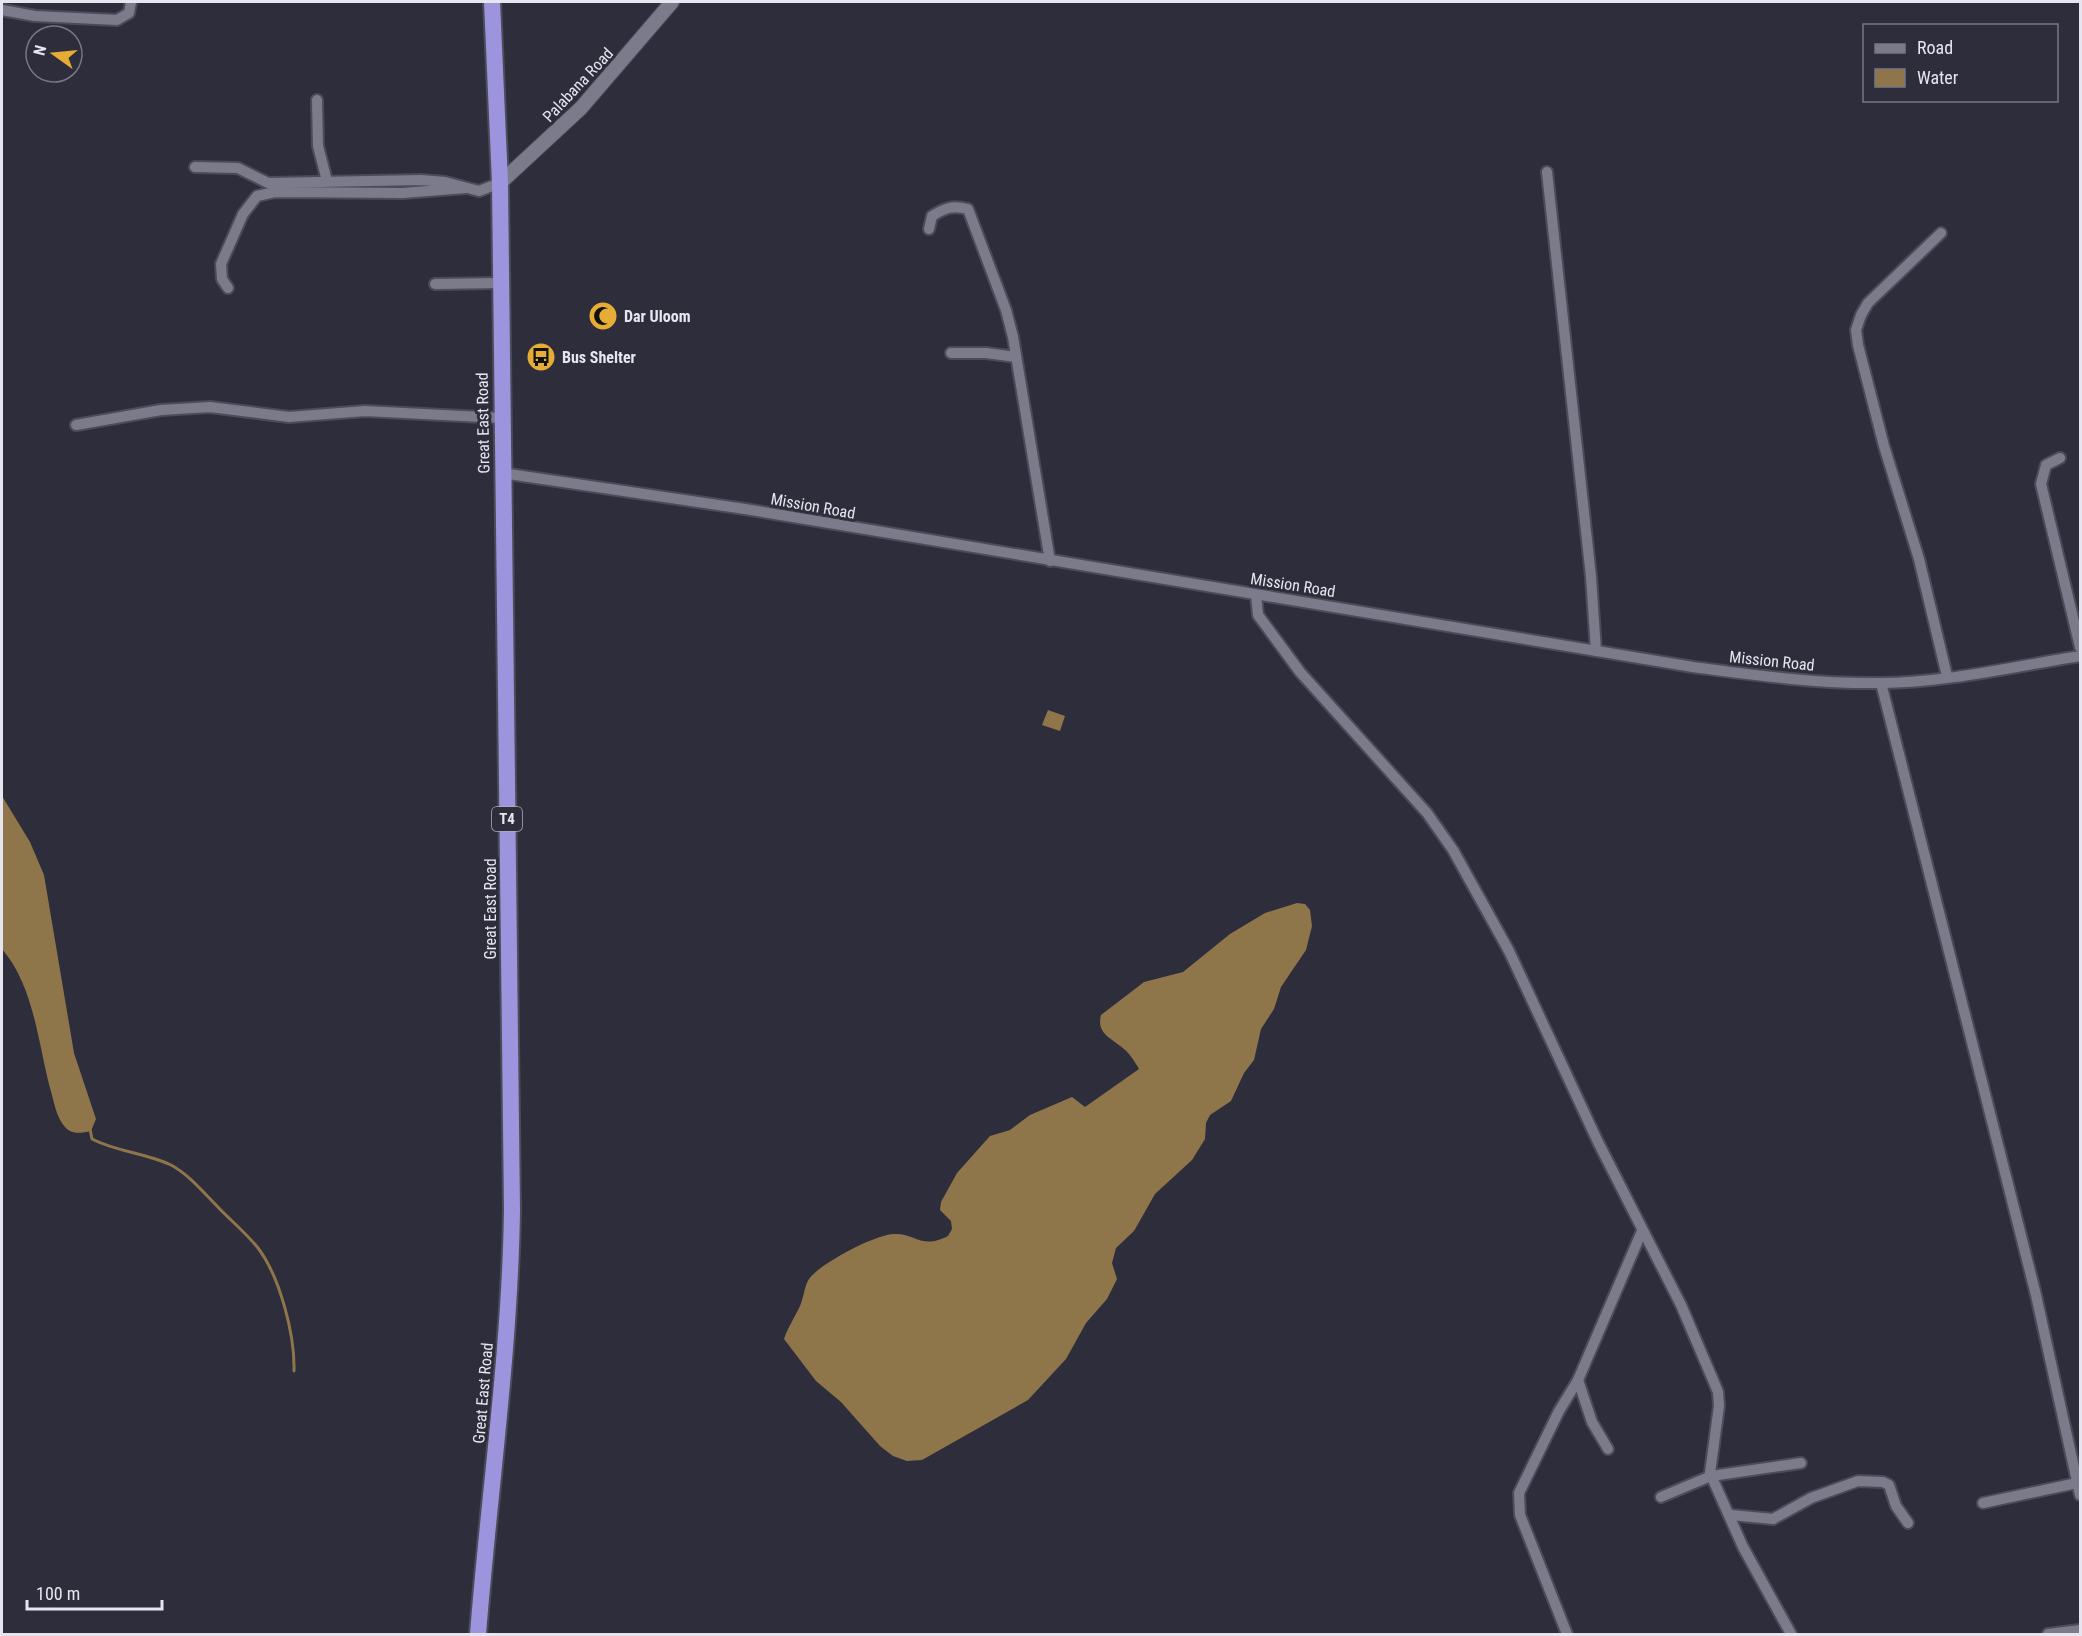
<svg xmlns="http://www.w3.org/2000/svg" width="2082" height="1636" viewBox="0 0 2082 1636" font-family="'Roboto Condensed',sans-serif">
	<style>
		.water { fill: #8f764a }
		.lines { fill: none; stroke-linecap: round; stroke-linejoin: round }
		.stream { stroke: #8f764a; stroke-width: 3 }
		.minor-casing { stroke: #4c4b58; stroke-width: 14 }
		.tertiary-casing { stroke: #4c4b58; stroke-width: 16 }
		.trunk-casing { stroke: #4c4b58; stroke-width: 20 }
		.minor { stroke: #7c7b8c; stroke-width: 10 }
		.tertiary { stroke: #7c7b8c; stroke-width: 14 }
		.trunk { stroke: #9d94de; stroke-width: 16 }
		.labels { text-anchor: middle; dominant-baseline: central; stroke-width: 6; stroke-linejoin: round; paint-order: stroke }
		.shield { fill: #2e2d3b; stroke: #b0aeba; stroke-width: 1.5 }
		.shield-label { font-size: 15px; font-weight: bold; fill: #e7e6f0 }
		.street-label { font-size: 16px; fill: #e7e6f0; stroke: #2e2d3b }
		.poi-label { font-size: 16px; font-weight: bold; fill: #e7e6f0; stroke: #2e2d3b; text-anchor: start }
	</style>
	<rect width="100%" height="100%" fill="#2e2d3b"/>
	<g class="water">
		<path d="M1048 710 1065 716 1060 731 1042 725Z"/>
		<path d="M2 796 30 842 44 875 74 1053 96 1119 91 1131C81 1133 72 1135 65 1127 56 1117 54 1101 50 1088 38 1043 34 986 2 949Z"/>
		<path d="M1297 903 1305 904 1310 910 1312 926 1306 950 1281 987 1274 1009 1261 1029 1254 1060 1244 1073 1231 1101 1210 1115 1206 1123 1205 1139 1192 1160 1155 1194 1134 1231 1116 1248 1112 1263 1117 1279 1107 1299 1086 1323 1066 1359 1028 1400 922 1460 907 1461 893 1456 880 1446 841 1402 816 1381 784 1339C788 1327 795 1317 800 1306 804 1297 804 1287 809 1279 819 1264 876 1234 894 1234 916 1233 921 1250 948 1236L952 1229 951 1221 940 1210 941 1202 957 1173 990 1136 1010 1130 1030 1115 1072 1097 1085 1107 1139 1069C1135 1062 1130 1054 1124 1049 1112 1038 1096 1034 1101 1015L1144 982 1183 972 1230 934 1265 913Z"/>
	</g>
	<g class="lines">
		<path class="stream" d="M90 1129 92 1139C117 1152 146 1153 171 1165 188 1174 202 1191 216 1205 229 1219 246 1233 258 1248 280 1277 295 1335 294 1371"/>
		<g class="minor-casing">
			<g id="minor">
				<path d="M2 10 35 16 117 20 129 13 131 2"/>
				<path d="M317 100 318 146 327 181"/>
				<path d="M195 167 238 168 268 183 421 180 445 182 479 191 500 183"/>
				<path d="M1547 172 1591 577 1596 651"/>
				<path d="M929 229 932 216C945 208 952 205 968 209L1006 310 1013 337 1050 561"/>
				<path d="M1941 233 1868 303 1861 315 1856 330 1858 345 1884 446 1919 559 1947 676"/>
				<path d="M435 284 500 283"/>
				<path d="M228 288 222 279 221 264 243 214 257 196 275 192 403 193 466 188"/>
				<path d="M951 353H986L1016 357"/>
				<path d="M76 425 161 410 210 407 289 417 365 411 501 418"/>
				<path d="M2060 458 2046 465 2041 484 2080 647"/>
				<path d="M502 473 745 509 1693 667C1755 675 1817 684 1880 683 1944 683 2017 666 2080 656"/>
				<path d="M1256 595 1258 615 1300 672 1427 813 1453 850 1509 951 1598 1142 1681 1305 1713 1380 1718 1392 1719 1406 1710 1473 1743 1547 1791 1634"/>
				<path d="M1881 683 2036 1295 2080 1495"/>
				<path d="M1578 1380 1592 1422 1608 1449"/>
				<path d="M1661 1497 1711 1476 1801 1463"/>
				<path d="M1983 1503 2077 1483"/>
				<path d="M1731 1515 1773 1519 1811 1498 1858 1481 1883 1482 1889 1485 1896 1506 1908 1523"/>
				<path d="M1567 1634 1520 1515 1519 1493 1559 1411 1578 1380 1642 1231"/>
				<path d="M2048 1634 2080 1630"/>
			</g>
		</g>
		<g class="tertiary-casing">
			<path id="tertiary" d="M500 183 581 108 672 2"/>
		</g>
		<g class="trunk-casing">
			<path id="trunk" d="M478 1634C489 1493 510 1352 512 1210L500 183 492 2"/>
		</g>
		<use href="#minor" class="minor"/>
		<use href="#tertiary" class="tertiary"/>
		<use href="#trunk" class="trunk"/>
	</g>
	<defs>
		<g id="mosque-disc" transform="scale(1.5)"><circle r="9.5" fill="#e6ad36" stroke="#2e2d3b"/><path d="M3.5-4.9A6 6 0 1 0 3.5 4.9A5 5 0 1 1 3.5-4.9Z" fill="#111"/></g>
		<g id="bus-disc" transform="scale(1.5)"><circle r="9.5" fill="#e6ad36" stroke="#2e2d3b"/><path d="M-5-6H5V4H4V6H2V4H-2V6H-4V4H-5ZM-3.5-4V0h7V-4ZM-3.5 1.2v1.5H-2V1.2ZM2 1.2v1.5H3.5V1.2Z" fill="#111"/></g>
	</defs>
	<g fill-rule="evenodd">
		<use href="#mosque-disc" x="603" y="316"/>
		<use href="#bus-disc" x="541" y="357"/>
	</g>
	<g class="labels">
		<rect class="shield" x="492" y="807" width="30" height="24" rx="4.5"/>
		<g class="shield-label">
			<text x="507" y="819">T4</text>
		</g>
		<g class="street-label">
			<text transform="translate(578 85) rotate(-47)">Palabana Road</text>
			<text transform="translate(483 423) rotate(-91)">Great East Road</text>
			<text transform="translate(813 506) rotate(10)">Mission Road</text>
			<text transform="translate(1293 585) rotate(9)">Mission Road</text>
			<text transform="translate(1772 661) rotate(6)">Mission Road</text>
			<text transform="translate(490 909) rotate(-90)">Great East Road</text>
			<text transform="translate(483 1393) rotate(-85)">Great East Road</text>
		</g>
		<g class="poi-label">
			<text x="624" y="316">Dar Uloom</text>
			<text x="562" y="357">Bus Shelter</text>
		</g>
	</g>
	<rect width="2082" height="1636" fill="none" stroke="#e7e6f0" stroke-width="6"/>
	<rect x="1863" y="24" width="195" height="78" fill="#2e2d3b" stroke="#787783" stroke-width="1.5"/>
	<rect x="1875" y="44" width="30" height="9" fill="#7c7b8c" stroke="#787783" stroke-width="1.5"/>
	<text x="1917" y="54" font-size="18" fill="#e7e6f0">Road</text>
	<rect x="1875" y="69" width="30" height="18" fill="#8f764a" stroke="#787783" stroke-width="1.5"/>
	<text x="1917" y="84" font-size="18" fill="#e7e6f0">Water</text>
	<g transform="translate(54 54) rotate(285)"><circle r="28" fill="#2e2d3b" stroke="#787783" stroke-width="1.5"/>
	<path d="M0-4.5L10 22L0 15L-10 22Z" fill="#e6ad36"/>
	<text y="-9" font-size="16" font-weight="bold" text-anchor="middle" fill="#e7e6f0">N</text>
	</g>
	<path d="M27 1600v9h135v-9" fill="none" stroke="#e7e6f0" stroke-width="3"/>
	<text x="36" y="1600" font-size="18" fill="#e7e6f0" stroke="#2e2d3b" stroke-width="4.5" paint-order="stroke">100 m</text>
</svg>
